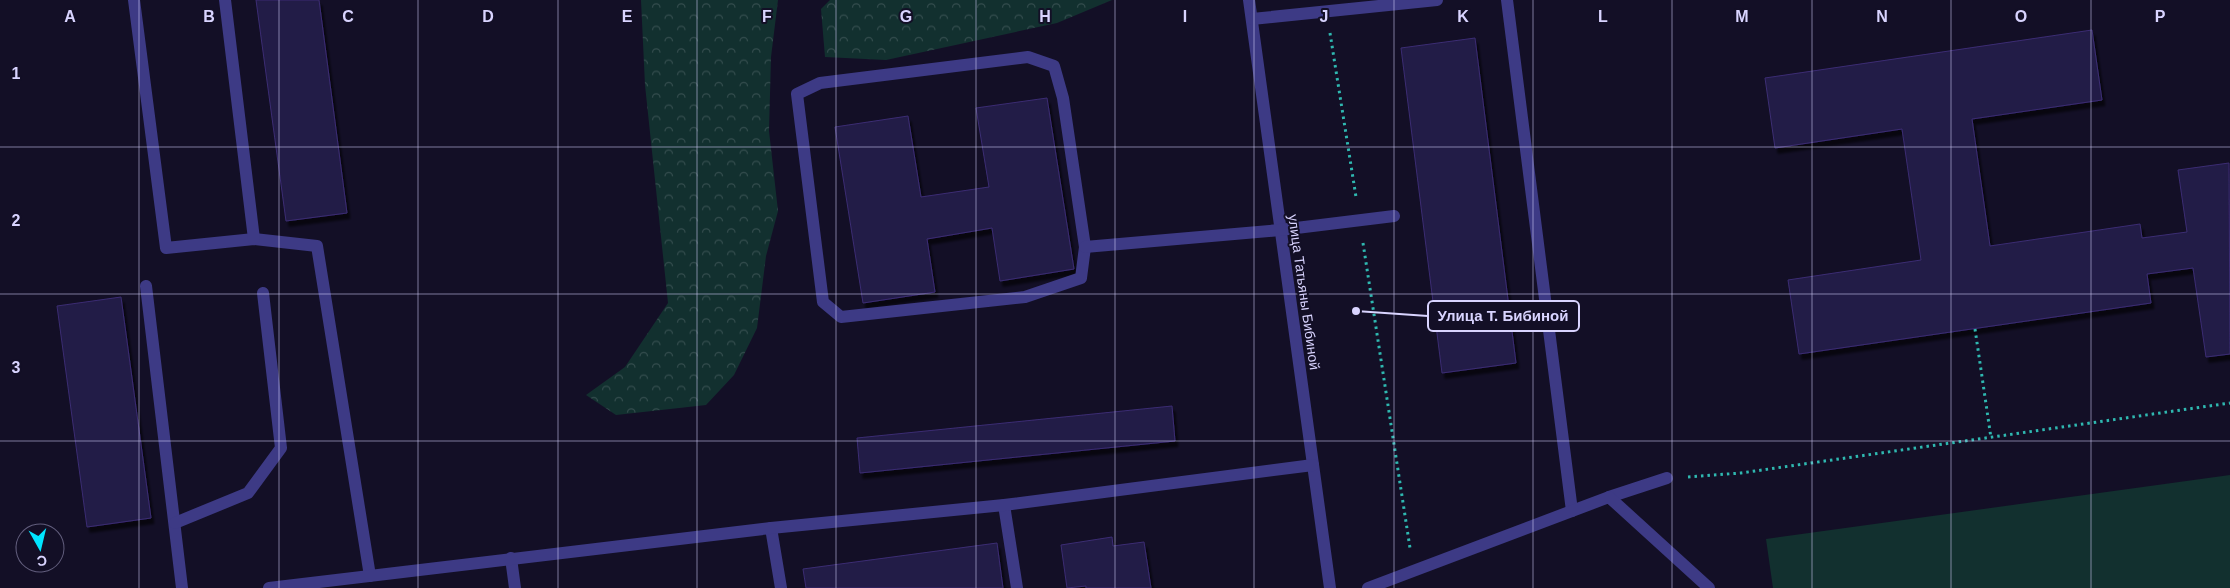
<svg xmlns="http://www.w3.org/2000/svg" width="2230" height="588" viewBox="0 0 2230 588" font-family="Arial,sans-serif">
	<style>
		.forest { fill: url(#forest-crowns) }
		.pitch { fill: #12302f }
		.building { fill: #241b47; stroke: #3b2d73; filter: url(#shadow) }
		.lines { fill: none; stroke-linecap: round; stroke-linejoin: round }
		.path { stroke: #2fb8b0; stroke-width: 3; stroke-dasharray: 2.5 4; stroke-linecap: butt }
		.minor { stroke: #3d3a85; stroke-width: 12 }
		.grid { fill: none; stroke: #d9d4ff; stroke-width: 1; stroke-opacity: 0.55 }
		.labels { text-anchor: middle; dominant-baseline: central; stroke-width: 4; stroke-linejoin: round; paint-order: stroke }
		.street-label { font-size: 14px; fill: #d9d4ff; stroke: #130f26 }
		.grid-label { font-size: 16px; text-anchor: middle; font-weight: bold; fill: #d9d4ff; stroke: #130f26; stroke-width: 4; stroke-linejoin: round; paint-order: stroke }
		.leader { fill: none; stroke: #d9d4ff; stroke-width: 2 }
		.callout-dot { fill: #d9d4ff; stroke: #130f26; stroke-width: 2 }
		.callout { fill: #130f26; stroke: #d9d4ff; stroke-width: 2 }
		.callout-label { font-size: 15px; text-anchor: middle; font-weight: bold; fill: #d9d4ff }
	</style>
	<defs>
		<pattern id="forest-crowns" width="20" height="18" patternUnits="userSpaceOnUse" patternTransform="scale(1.25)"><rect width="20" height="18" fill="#12302f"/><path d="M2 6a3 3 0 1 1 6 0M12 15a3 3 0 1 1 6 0" fill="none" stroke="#344d4e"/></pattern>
		<filter id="shadow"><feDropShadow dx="3" dy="5.5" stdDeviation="1" flood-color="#0009"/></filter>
	</defs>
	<rect width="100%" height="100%" fill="#130f26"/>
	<g class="forest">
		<path d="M641 0H778L771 57 769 131 778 211 766 256 757 328 734 375 706 405 616 415 586 395 625 367 668 303 645 85Z"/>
		<path d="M830 0H1112L1057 23 886 60 825 57 821 9Z"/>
	</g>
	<path class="pitch" d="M2230 475V588H1773L1766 539Z"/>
	<g class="building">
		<path d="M256 0H319L347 213 286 221Z"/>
		<path d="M2092 30 2102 100 1972 119 1990 246 2140 224 2142 238 2187 232 2178 170 2229 163 2230 354 2206 357 2193 268 2147 274 2151 303 1799 354 1788 280 1921 260 1902 129 1775 148 1765 78Z"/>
		<path d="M1475 38 1516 363 1442 373 1401 48Z"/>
		<path d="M1047 98 1074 269 1000 281 992 228 927 239 935 292 863 303 835 127 908 116 921 197 989 187 976 108Z"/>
		<path d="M121 297 151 518 87 527 57 306Z"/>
		<path d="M1172 406 1175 441 860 473 857 438Z"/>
		<path d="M1112 537 1113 546 1144 542 1151 588H1086V586L1067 588 1061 545Z"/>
		<path d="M997 543 1003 588H806L803 569Z"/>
	</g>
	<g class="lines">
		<g class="path">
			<path d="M1330 33 1356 197"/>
			<path d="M1363 243 1410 548"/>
			<path d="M1975 329 1991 438"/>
			<path d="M1688 477 1741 473 2230 403"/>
		</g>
		<g class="minor">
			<path d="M134 0 166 248 254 239 317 246 370 576"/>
			<path d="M225 0 254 239"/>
			<path d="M1249 0 1330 588"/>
			<path d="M1507 0 1572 511"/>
			<path d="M1252 19 1437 0"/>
			<path d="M1028 57 1054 66 1063 98 1085 247 1081 278 1025 297 841 317 823 302 797 94 820 83Z"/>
			<path d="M1085 247 1280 230 1394 216"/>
			<path d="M146 286 182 588"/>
			<path d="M1609 497 1667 478"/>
			<path d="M1004 505 1017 588"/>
			<path d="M175 523 248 493 281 448 263 293"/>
			<path d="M771 528 781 588"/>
			<path d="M511 558 515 588"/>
			<path d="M269 588 771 528 1004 505 1313 465"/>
			<path d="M1368 588 1609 497 1709 588"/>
		</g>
	</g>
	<path class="grid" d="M139 0V588M279 0V588M418 0V588M558 0V588M697 0V588M836 0V588M976 0V588M1115 0V588M1254 0V588M1394 0V588M1533 0V588M1672 0V588M1812 0V588M1951 0V588M2091 0V588M0 147H2230M0 294H2230M0 441H2230"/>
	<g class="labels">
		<g class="street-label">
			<text transform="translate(1304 292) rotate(82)">улица Татьяны Бибиной</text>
		</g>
	</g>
	<g class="grid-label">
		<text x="70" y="22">A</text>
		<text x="209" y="22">B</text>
		<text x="348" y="22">C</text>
		<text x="488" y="22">D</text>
		<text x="627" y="22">E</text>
		<text x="767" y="22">F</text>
		<text x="906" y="22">G</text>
		<text x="1045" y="22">H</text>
		<text x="1185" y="22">I</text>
		<text x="1324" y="22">J</text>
		<text x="1463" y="22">K</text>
		<text x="1603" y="22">L</text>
		<text x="1742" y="22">M</text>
		<text x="1882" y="22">N</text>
		<text x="2021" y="22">O</text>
		<text x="2160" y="22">P</text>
		<text x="16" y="79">1</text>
		<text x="16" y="226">2</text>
		<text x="16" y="373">3</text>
	</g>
	<path class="leader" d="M1356 311L1428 316"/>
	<circle class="callout-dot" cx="1356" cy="311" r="5"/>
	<rect class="callout" x="1428" y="301" width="151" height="30" rx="5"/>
	<g class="callout-label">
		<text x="1503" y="321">Улица Т. Бибиной</text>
	</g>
	<g transform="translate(40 548) rotate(172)"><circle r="24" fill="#130f26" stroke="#625e7d"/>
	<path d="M0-4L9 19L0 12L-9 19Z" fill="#00e5ff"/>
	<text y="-8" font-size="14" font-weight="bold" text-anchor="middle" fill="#d9d4ff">С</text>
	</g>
</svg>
